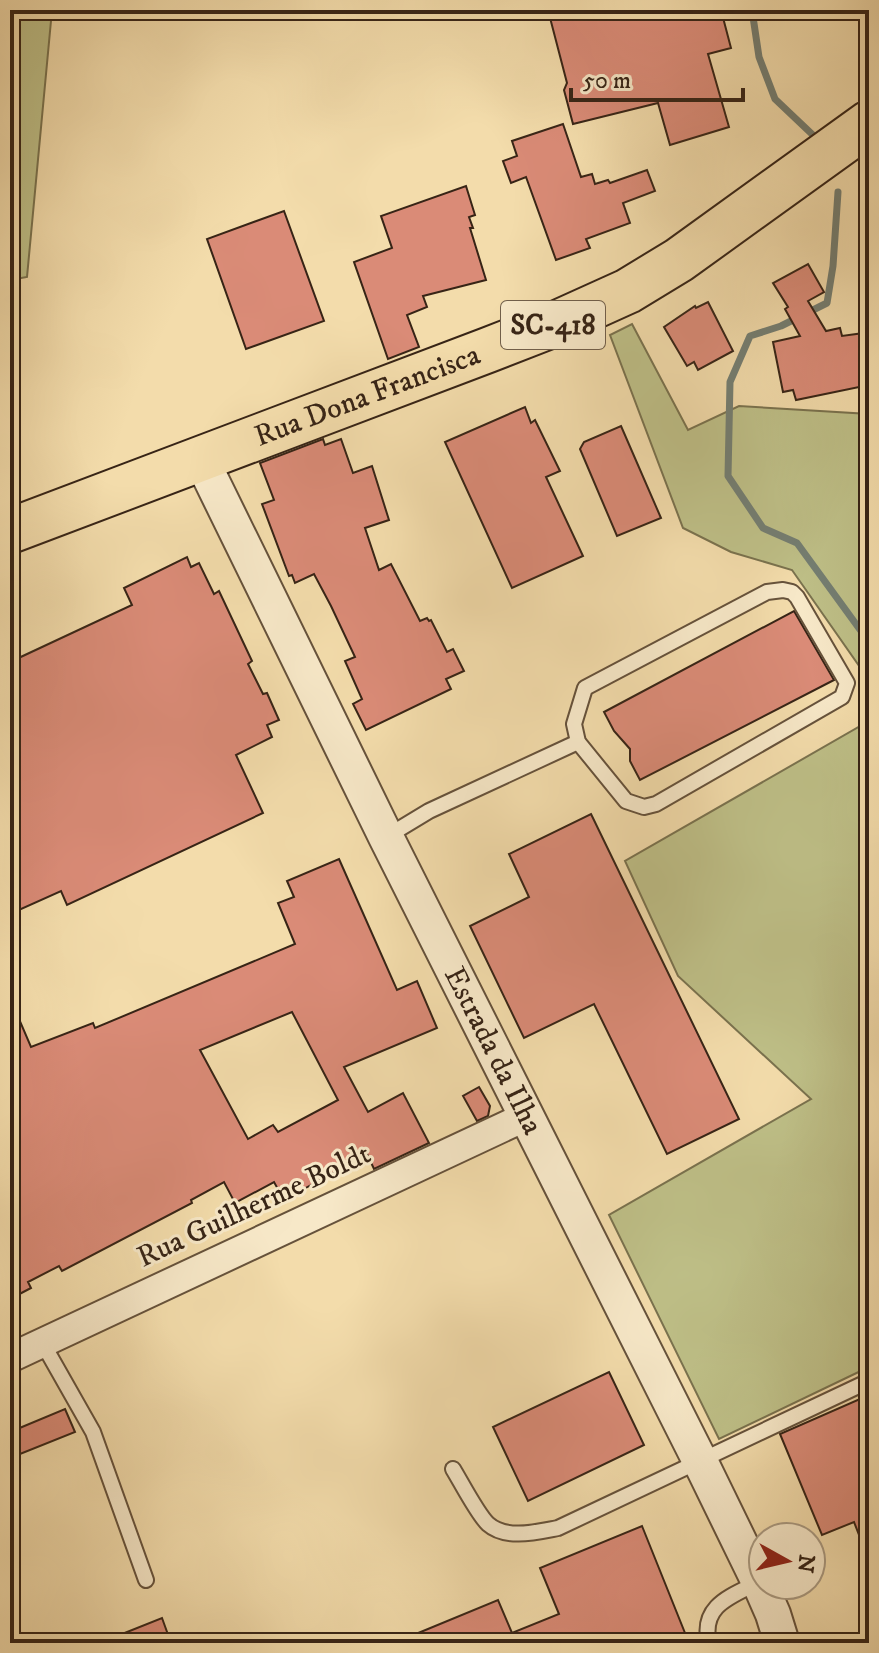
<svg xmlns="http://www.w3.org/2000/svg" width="879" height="1653" viewBox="0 0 879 1653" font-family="'IM FELL DW Pica',serif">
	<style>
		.green { fill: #bebf87; stroke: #7a724e; stroke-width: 2 }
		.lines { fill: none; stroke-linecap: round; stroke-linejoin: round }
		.stream { stroke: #747e72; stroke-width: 7 }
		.building { fill: #da8b77; stroke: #372416; stroke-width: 2; fill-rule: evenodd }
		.service-casing { stroke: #66523b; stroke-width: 18 }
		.minor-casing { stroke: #66523b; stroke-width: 32 }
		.tertiary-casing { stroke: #66523b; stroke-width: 38 }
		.primary-casing { stroke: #372416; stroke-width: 48 }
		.service { stroke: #f7e8c8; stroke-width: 14 }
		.minor { stroke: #f7e8c8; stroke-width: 28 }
		.tertiary { stroke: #f7e8c8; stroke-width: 34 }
		.primary { stroke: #f3dcab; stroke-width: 44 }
		.labels { text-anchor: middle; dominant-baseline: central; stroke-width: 6; stroke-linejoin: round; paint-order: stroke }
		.shield { fill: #f7e8c8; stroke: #715f4b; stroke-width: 2 }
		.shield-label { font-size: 28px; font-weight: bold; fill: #372416 }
		.street-label { font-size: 30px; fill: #372416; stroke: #f7e8c8 }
	</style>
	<rect width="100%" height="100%" fill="#f3dcab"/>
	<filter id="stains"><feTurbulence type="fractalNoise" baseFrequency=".0025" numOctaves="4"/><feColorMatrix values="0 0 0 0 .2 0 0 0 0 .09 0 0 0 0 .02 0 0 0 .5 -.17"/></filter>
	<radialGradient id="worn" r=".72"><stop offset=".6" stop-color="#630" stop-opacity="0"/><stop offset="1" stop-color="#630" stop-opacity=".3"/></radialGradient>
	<g class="green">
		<path d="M10 10H52L27 277 10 280Z"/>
		<path d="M632 324 688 430 739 406 869 414V680L792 570 731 552 683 528 610 335Z"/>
		<path d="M869 721V1367L719 1439 609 1215 811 1099 678 976 625 861Z"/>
	</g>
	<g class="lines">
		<g class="stream">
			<path d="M752 10 759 57 775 99 814 136"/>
			<path d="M838 192 833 266 827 303 781 326 750 336 730 382 728 476 763 528 797 543 869 642"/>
		</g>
	</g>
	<g class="building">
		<path d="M548 10H685L687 17 721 10 731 48 708 54 729 127 670 145 658 103 573 124 564 90 567 83Z"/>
		<path d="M563 124 581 177 592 174 595 184 608 180 610 183 647 170 655 191 623 203 630 223 586 239 590 248 556 260 526 177 511 183 503 161 517 156 512 141Z"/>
		<path d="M466 186 475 215 469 217 473 228H470L486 280 423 296 427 307 407 315 419 347 388 359 354 262 392 248 381 216Z"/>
		<path d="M284 211 324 321 246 349 207 239Z"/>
		<path d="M808 264 824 292 808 301 826 331 840 328 842 336 864 333V341L869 340V385L796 400 793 390 783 392 773 342 800 336 785 309 788 307 773 283Z"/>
		<path d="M708 302 733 351 698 370 694 362 687 366 664 327 695 306 696 308Z"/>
		<path d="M525 407 531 423 535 420 560 471 546 477 583 556 512 588 445 442Z"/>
		<path d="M621 426 661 518 617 536 580 449 584 442Z"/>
		<path d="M323 439 325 445 341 439 353 473 372 466 389 520 365 528 379 570 391 564 420 621 427 618 429 621 431 620 447 652 453 649 464 671 446 679 451 689 366 730 353 704 362 699 345 661 355 657 331 606 314 574 295 583 292 575 289 576 262 504 274 500 260 463Z"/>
		<path d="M187 557 191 567 199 563 214 594 219 591 252 661 248 664 263 694 267 693 279 720 267 725 272 737 236 755 263 813 67 905 61 891 10 914V662L132 605 124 588Z"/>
		<path d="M794 611 834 680 640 780 630 761V749L614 731 604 712Z"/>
		<path d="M591 814 739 1119 667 1154 594 1004 524 1038 470 926 529 897 509 854Z"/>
		<path d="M339 859 397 990 417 981 437 1028 344 1067 368 1112 403 1093 429 1143 374 1169 367 1154 284 1200 274 1182 235 1203 224 1182 191 1200 192 1203 62 1271 59 1266 28 1282 31 1288 10 1299V998L31 1047 93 1023 95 1028 295 944 278 903 294 897 287 881ZM292 1012 338 1100 278 1132 273 1125 248 1139 200 1050Z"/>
		<path d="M479 1087 490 1106 488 1116 477 1121 463 1096Z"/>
		<path d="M609 1372 644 1445 528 1501 493 1427Z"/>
		<path d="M869 1395V1558H868L854 1522 822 1535 780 1434Z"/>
		<path d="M65 1409 75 1432 10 1458V1432Z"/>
		<path d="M642 1526 689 1643H394L498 1600 512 1633 559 1614 540 1568Z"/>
		<path d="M162 1618 171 1643H102V1642Z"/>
	</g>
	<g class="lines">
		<g class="service-casing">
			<g id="service">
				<path d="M783 590 792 592 797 597 847 683 842 697 656 804 644 807 626 801 578 742 574 724 585 688 767 592Z"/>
				<path d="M386 837 429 811 578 742"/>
				<path d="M42 1342 93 1432 146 1580"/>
				<path d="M453 1469C461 1482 478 1515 488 1524 506 1540 537 1532 558 1528L869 1381"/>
				<path d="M709 1643C700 1605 732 1596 759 1582"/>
			</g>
		</g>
		<g class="minor-casing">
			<path id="minor" d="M10 1358 527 1116"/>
		</g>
		<g class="tertiary-casing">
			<g id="tertiary">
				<path id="s1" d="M201 459 386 837 700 1461 759 1582 773 1614 782 1643"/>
			</g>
		</g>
		<g class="primary-casing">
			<g id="primary">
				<path id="s2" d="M10 531 488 350 555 324 628 291 679 260 869 123"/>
			</g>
		</g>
		<use href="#service" class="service"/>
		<use href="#minor" class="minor"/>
		<use href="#tertiary" class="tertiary"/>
		<use href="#primary" class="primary"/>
	</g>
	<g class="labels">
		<rect class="shield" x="501" y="301" width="104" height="48" rx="6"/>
		<g class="shield-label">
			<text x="553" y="325">SC-418</text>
		</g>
		<g class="street-label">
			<text stroke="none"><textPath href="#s2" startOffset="382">Rua Dona Francisca</textPath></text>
			<text stroke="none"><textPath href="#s1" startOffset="660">Estrada da Ilha</textPath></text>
			<text transform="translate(254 1206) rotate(-25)">Rua Guilherme Boldt</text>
		</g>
	</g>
	<rect width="879" height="1653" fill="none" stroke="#f3dcab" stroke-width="40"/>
	<rect x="12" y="12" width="855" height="1629" fill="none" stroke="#372416" stroke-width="4"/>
	<rect x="20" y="20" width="839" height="1613" fill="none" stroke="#372416" stroke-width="2"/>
	<g transform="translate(787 1561) rotate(98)"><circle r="38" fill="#f7e8c8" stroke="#aa9a81" stroke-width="2"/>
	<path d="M0-6L14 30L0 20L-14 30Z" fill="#8f2418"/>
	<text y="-12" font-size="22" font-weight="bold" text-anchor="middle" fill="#372416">N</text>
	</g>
	<path d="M571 88v12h172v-12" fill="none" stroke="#372416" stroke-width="4"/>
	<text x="583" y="88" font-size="24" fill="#372416" stroke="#f7e8c8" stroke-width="6" paint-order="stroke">50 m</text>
	<rect width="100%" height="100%" filter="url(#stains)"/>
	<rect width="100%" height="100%" fill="url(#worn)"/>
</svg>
